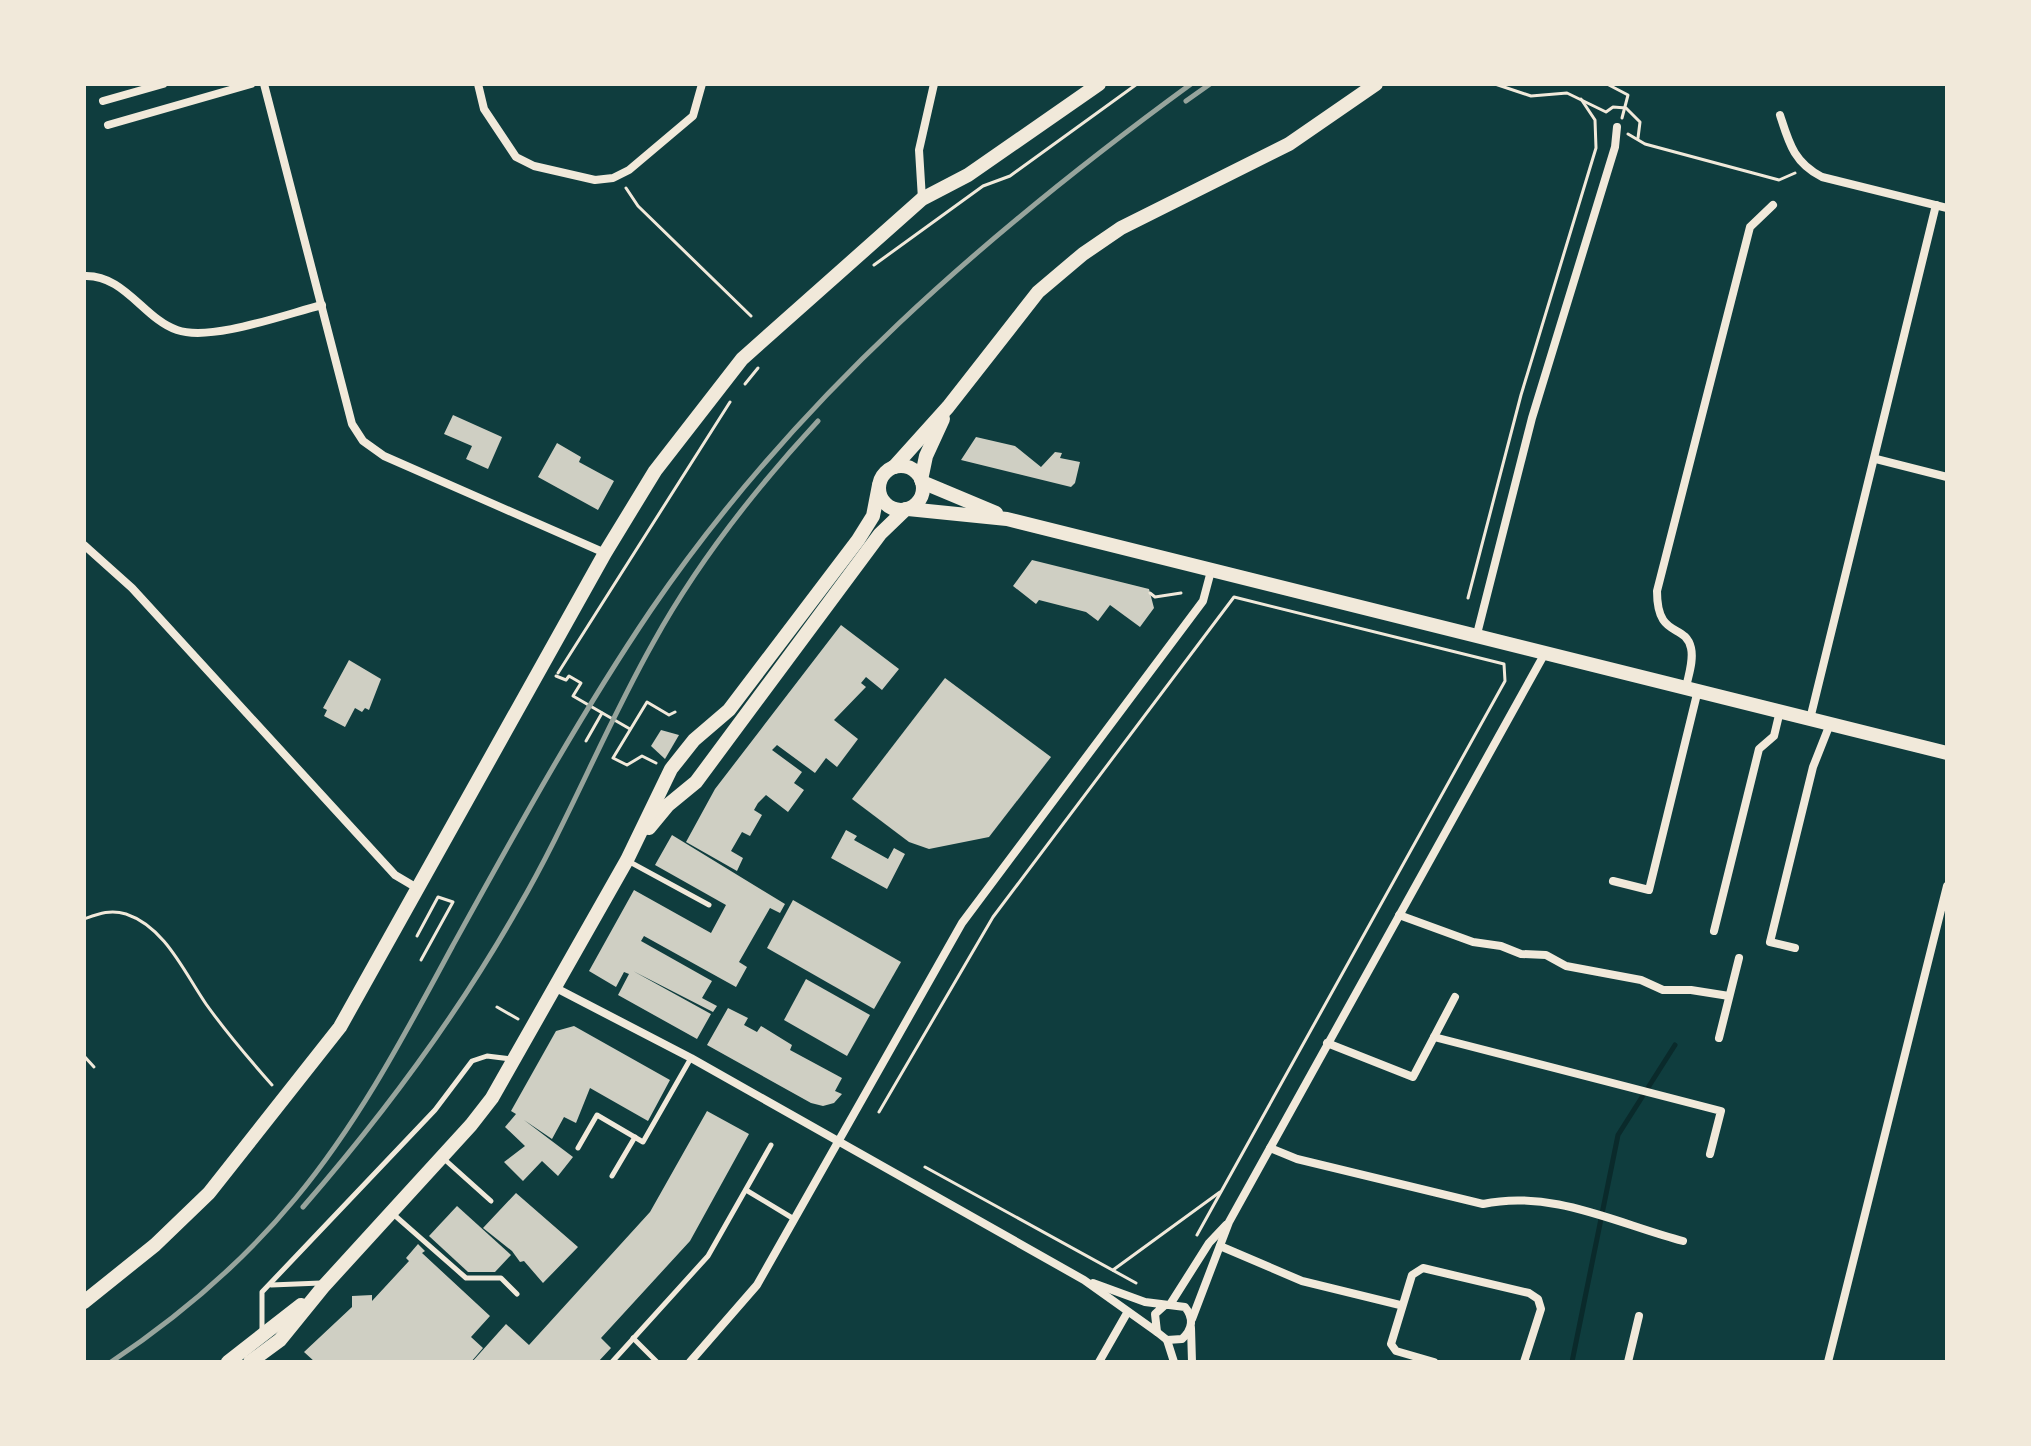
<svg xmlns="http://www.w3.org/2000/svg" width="2031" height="1446" viewBox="0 0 2031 1446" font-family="'DejaVu Sans',sans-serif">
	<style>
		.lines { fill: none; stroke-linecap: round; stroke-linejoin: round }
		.stream { stroke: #0a2a2b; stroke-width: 5 }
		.building { fill: #cfcfc3 }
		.path { stroke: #f1e9da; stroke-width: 3 }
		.service { stroke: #f1e9da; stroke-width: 5 }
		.minor { stroke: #f1e9da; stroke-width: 8 }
		.tertiary { stroke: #f1e9da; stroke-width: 14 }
		.rail { stroke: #97a49c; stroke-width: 5 }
	</style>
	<rect width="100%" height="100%" fill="#0f3d3e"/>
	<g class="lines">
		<path class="stream" d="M1572 1362 1618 1135 1675 1045"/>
	</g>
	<g class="building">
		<path d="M453 415 502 437 488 469 466 459 472 446 444 434Z"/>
		<path d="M976 437 1015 446 1041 467 1055 452 1062 453 1060 458 1080 462 1075 483 1071 487 961 460Z"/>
		<path d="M557 443 581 457 579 462 614 481 598 510 538 477Z"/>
		<path d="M1032 560 1149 589 1154 608 1140 627 1110 605 1098 621 1086 612 1039 600 1036 604 1013 586Z"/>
		<path d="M841 625 899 669 882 690 866 677 861 683 866 687 834 720 858 739 837 767 826 758 815 773 777 745 772 750 802 772 794 783 804 790 788 812 766 795 758 803 754 810 762 815 750 836 742 832 731 851 743 858 737 871 686 842 715 789Z"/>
		<path d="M349 660 381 679 369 710 365 708 362 712 355 708 345 727 324 716 327 710 323 708Z"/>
		<path d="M945 678 1051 757 989 837 929 849 909 842 852 799Z"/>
		<path d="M661 730 679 735 665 759 651 746Z"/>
		<path d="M846 830 857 836 854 840 888 859 894 848 905 854 887 889 831 858Z"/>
		<path d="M672 835 785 904 780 913 770 908 739 962 747 967 736 987 644 936 641 941 712 981 702 998 717 1006 713 1012 633 971 711 1014 697 1039 618 995 629 974 624 972 616 987 589 971 634 890 711 933 726 905 655 865Z"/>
		<path d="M793 900 901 962 874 1009 767 948Z"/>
		<path d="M806 979 870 1015 847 1056 784 1020Z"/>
		<path d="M728 1008 748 1018 744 1025 757 1032 761 1026 792 1045 790 1050 842 1078 835 1091 842 1094 834 1103 823 1106 811 1103 707 1045Z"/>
		<path d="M574 1026 670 1080 648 1121 590 1088 576 1123 564 1117 552 1139 524 1120 573 1157 558 1176 542 1161 523 1181 504 1162 525 1146 505 1127 516 1114 511 1111 556 1031Z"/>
		<path d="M707 1111 749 1134 690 1241 601 1338 611 1348 598 1362H472L506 1324 529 1345 650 1212Z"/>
		<path d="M516 1193 578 1247 543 1283 524 1261 520 1262 512 1251 483 1228Z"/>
		<path d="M457 1206 511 1255 495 1272H468L429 1236Z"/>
		<path d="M418 1244 425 1251 422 1253 490 1316 471 1337 483 1348 471 1362H315L304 1352 352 1307V1296L372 1295V1301L409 1261 406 1258Z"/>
	</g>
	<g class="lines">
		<g class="path">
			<path d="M1495 84 1531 96 1567 93 1606 112 1613 107 1626 108 1640 122 1638 138"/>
			<path d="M1607 84 1628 95 1622 118"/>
			<path d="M1628 134 1645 144 1779 180 1795 173"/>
			<path d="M626 188 638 206 751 316"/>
			<path d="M874 265 983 186 1010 176 1137 84"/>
			<path d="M745 384 758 368"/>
			<path d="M1150 593 1155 597 1181 593"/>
			<path d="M1468 598 1521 395 1596 148 1595 120 1581 99"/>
			<path d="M558 673 730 402"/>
			<path d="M556 676 566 680 569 676 581 683 573 696 630 729"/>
			<path d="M586 741 602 713"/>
			<path d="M656 763 642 756 627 765 613 758 647 702 669 715 675 712"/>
			<path d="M84 919C98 914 110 909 126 914 165 927 184 972 206 1004 226 1032 249 1059 272 1085"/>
			<path d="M417 936 438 897 453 902 421 960"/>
			<path d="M497 1007 518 1019"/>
			<path d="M84 1056 94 1067"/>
			<path d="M879 1112 993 917 1234 597 1504 664 1505 681 1197 1235"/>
			<path d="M925 1167 1136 1283"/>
			<path d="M1113 1270 1220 1192"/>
		</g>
		<g class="service">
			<path d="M628 861 709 905"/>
			<path d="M578 1148 597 1115 643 1142 691 1058"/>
			<path d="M443 1158 491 1201"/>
			<path d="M612 1176 635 1137"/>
			<path d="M746 1190 794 1219"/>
			<path d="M392 1213 466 1278H501L517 1294"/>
			<path d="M271 1285 321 1283"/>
			<path d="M262 1332V1292L435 1110 472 1061 487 1056 511 1059"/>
			<path d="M633 1338 657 1362"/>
			<path d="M612 1362 708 1256 771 1145"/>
		</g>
		<g class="minor">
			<path d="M264 84 352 424 363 441 384 456 605 553"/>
			<path d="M478 84 484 109 516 157 534 166 595 180 613 178 629 170 693 116 702 84"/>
			<path d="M103 101 163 84"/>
			<path d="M1780 115C1789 143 1794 163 1822 177L1947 208"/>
			<path d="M108 125 251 84"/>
			<path d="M922 199 919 150 934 84"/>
			<path d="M84 276C124 274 144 319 177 330 211 342 286 314 322 305"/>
			<path d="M1876 459 1947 477"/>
			<path d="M84 545 132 588 395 875 417 888"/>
			<path d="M1477 634 1532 418 1615 147 1617 127"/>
			<path d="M1686 688C1688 676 1694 661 1691 648 1685 622 1657 640 1657 591L1750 227 1773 205"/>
			<path d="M1810 719 1936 205"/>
			<path d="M1613 881 1649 890 1698 690"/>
			<path d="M1399 915 1473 942 1501 946 1521 954 1546 955 1566 966 1641 980 1663 990H1691L1729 996"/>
			<path d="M1714 931 1759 749 1774 736 1780 711"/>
			<path d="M1795 948 1770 942 1813 767 1830 724"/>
			<path d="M556 988 691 1058 1084 1280 1157 1332"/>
			<path d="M1434 1037 1721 1111 1710 1154"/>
			<path d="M1719 1038 1739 958"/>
			<path d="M1327 1043 1413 1077 1455 997"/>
			<path d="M1270 1148 1297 1159 1483 1204C1552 1189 1618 1224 1683 1241"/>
			<path d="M1220 1246 1302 1281 1400 1305"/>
			<path d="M1093 1283 1145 1302 1185 1307C1194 1318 1193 1329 1182 1339L1167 1340 1157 1332 1155 1314 1165 1305"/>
			<path d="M1171 1303 1209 1243 1226 1225"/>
			<path d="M1192 1319 1229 1222 1545 653"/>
			<path d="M1191 1328 1192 1362"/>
			<path d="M1167 1340 1174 1362"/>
			<path d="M690 1362 757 1285 962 923 1203 601 1211 571"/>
			<path d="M1099 1362 1127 1313"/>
			<path d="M1434 1362 1396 1351 1391 1344 1412 1275 1423 1268 1529 1293 1538 1299 1541 1309 1524 1362"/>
			<path d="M1628 1362 1639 1316"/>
			<path d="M1828 1362 1947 886"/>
		</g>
		<g class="tertiary">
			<circle cx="901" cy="488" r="22"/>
			<path d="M894 467 948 407 1038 292 1083 254 1121 228 1289 144 1376 84"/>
			<path d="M921 480 926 456 943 419"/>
			<path d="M922 482 996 513"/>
			<path d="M908 509 1007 519 1947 753"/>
			<path d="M649 828 668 805 696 782 880 534 906 509"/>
			<path d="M84 1302 155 1245 209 1193 340 1027 605 553 655 471 742 359 922 199 968 175 1099 84"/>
			<path d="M228 1362 301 1305"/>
			<path d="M250 1362 280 1340 323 1287 471 1125 492 1098 627 860 671 769 694 740 729 710 858 540 873 516 879 485"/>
		</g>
		<g class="rail">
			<path d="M1186 101 1210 84"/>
			<path d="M303 1207C383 1115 458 1014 518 908 568 822 604 730 653 643 697 563 756 488 818 421"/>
			<path d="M111 1362C180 1316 242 1263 295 1199 359 1122 405 1034 452 947 515 833 578 718 651 610 795 399 987 233 1191 84"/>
		</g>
	</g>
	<rect width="2031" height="1446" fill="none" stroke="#f1e9da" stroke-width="172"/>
</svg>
